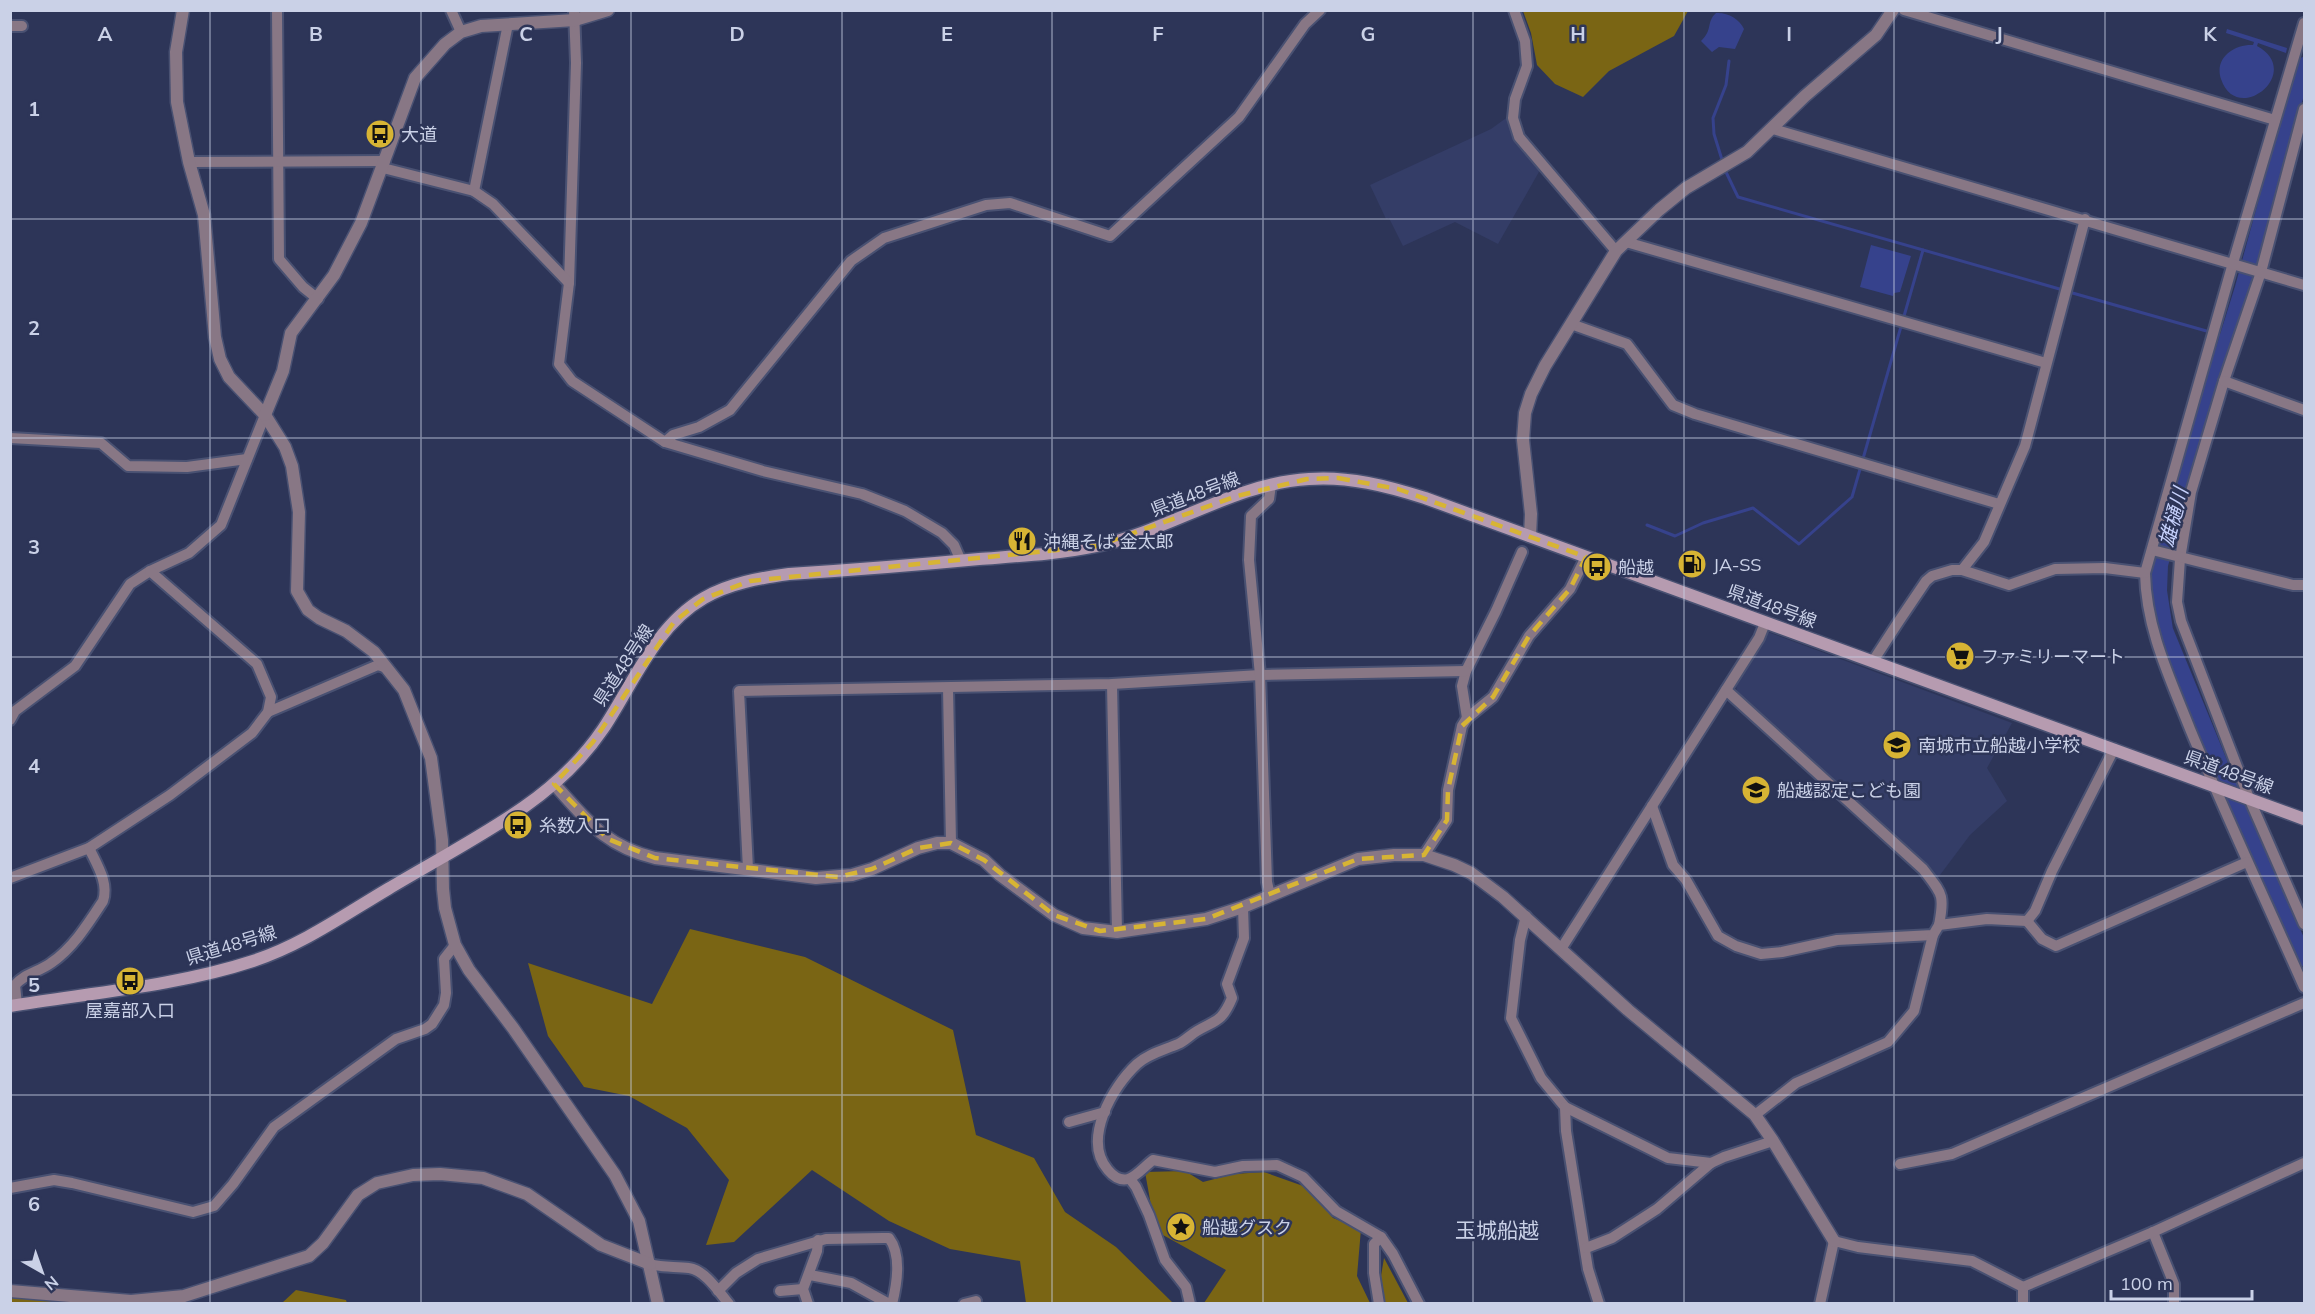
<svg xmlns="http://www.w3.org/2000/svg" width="2315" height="1314" viewBox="0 0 2315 1314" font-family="Mulish,'Noto Sans JP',sans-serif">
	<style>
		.built { fill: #343d67 }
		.forest { fill: #7a6514 }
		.water { fill: #36428c }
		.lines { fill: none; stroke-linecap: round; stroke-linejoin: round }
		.stream { stroke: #36428c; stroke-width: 3 }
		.river { stroke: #36428c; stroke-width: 16 }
		.minor-casing { stroke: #495172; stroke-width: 14 }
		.tertiary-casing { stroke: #495172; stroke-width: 15 }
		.secondary-casing { stroke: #495172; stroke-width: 15 }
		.minor { stroke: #887785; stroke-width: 10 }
		.tertiary { stroke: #887785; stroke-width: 12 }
		.secondary { stroke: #b69bb0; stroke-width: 12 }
		.marked { fill: none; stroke: #d7b434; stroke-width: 4.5; stroke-dasharray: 12 8; stroke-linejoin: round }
		.grid { fill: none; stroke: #cad1e7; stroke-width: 1.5; stroke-opacity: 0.55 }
		.labels { text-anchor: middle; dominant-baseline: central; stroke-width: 5; stroke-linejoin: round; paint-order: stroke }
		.poi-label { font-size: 18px; fill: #cad1e7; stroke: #2d3558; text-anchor: start }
		.street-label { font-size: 18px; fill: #cad1e7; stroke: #2d3558 }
		.water-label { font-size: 20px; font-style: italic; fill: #c7d2fd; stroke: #2d3558 }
		.quarter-label { font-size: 21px; fill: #cad1e7; stroke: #2d3558 }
		.grid-label { font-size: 20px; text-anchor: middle; font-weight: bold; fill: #cad1e7; stroke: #2d3558; stroke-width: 5; stroke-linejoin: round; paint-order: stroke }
	</style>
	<rect width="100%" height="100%" fill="#2d3558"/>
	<g class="built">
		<path d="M1509 116 1518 144 1540 170 1498 244 1455 222 1403 246 1389 218 1386 219 1370 185 1491 129Z"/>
		<path d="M1768 632 2012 723 1987 768 2007 801 1970 835 1937 879 1737 694 1736 684Z"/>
	</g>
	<g class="forest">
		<path d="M1523 11H1688L1674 36 1609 71 1583 97 1555 84 1537 65 1531 33Z"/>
		<path d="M690 929 805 957 953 1030 976 1135 1034 1158 1065 1212 1116 1247 1173 1303H1026L1020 1261 950 1249 889 1221 812 1170 734 1242 706 1245 729 1180 687 1128 629 1096 584 1087 548 1036 528 963 652 1004Z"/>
		<path d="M1185 1171 1203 1182 1234 1174 1264 1172 1306 1187 1333 1218 1361 1229 1357 1276 1370 1303H1204L1226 1270 1163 1235 1152 1211 1145 1172Z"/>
		<path d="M1384 1258 1408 1303H1385L1380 1282Z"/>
		<path d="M296 1290 346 1300 347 1303H282Z"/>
		<path d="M10 1296 73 1303H11Z"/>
	</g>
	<g class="water">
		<path d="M1716 13C1727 12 1740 19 1744 29L1735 49 1719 47 1712 52 1701 41C1713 30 1706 22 1716 13Z"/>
		<path d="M2227 29 2287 48 2286 53 2258 43 2257 46C2305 72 2237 127 2221 79 2214 58 2234 44 2253 45L2254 42 2226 33Z"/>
		<path d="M1871 245 1911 256 1900 292 1894 293 1893 296 1860 287Z"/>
	</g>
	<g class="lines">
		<g class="stream">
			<path d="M1723 163 1714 134 1713 118 1726 85 1729 61"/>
			<path d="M1725 170 1738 197 2063 290"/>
			<path d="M2069 292 2210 332"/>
			<path d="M2216 334 2226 337"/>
			<path d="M1647 525 1675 536 1703 523 1753 508 1799 544 1852 497 1923 250"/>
		</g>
		<path class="river" d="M2304 65 2242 291 2178 496 2160 565 2159 591 2165 630 2222 769 2304 958"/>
		<g class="minor-casing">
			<g id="minor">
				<path d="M277 10 279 259 303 287 318 299"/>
				<path d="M451 10 461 32"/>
				<path d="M574 10 576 63 569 283 559 364 572 381 665 442 763 471 862 494 905 511 942 533 954 545 961 561"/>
				<path d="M1514 10 1525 41 1527 66 1515 99 1513 118 1519 137 1616 251"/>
				<path d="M1904 10 2275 120"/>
				<path d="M2304 23 2233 263 2145 573C2146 629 2170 678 2190 729 2226 816 2266 901 2304 987"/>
				<path d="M10 26H22"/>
				<path d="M2304 109 2261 272 2224 381 2191 492 2180 559 2177 602 2181 621 2249 798 2304 924"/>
				<path d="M1773 129 2304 285"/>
				<path d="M189 162 385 161"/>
				<path d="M383 168 474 191 493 204 569 283"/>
				<path d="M474 191 508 24"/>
				<path d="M1626 242 2046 363"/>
				<path d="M1571 324 1627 344 1673 405 1695 414 1999 504"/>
				<path d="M2224 381 2304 410"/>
				<path d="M10 438 101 443 128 466 187 467 247 459"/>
				<path d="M665 442 673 435 699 427 730 410 851 261 884 238 986 205 1010 203 1110 236 1239 117 1305 24 1320 10"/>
				<path d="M2152 550 2293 585H2304"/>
				<path d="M1962 570 1984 542 2025 446 2085 219"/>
				<path d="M1873 661 1899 621 1926 581 1932 576 1952 570H1962L2009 585 2055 569 2105 568 2145 573"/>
				<path d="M1112 684 1117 932"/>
				<path d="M948 688 951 843"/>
				<path d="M1726 690 1923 869C1942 894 1945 894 1939 925"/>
				<path d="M268 712 378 665 387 668"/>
				<path d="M1467 718 1462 686 1466 671 1496 611 1522 552"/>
				<path d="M10 720 15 711 75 666 130 584 150 571 189 553 221 525 265 415"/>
				<path d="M1652 806 1673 865 1686 880 1718 936 1736 946 1761 954 1782 952 1837 940 1933 935 1939 925 1987 919 2027 921"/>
				<path d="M1424 855 1447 820 1448 790 1462 726 1467 718 1493 697 1529 636 1570 589 1586 557"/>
				<path d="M748 869 739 691 1112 684 1260 675 1466 671"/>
				<path d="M10 878 89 848 170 795 252 733 268 712 271 697 257 664 150 571"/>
				<path d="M1270 895 1267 882 1260 675 1249 560 1251 516 1269 499 1271 485"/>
				<path d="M1243 907 1244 938 1227 984 1232 998C1222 1022 1216 1020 1197 1031 1190 1035 1185 1041 1178 1044 1164 1050 1148 1054 1137 1064 1112 1087 1082 1140 1108 1170 1113 1176 1120 1181 1128 1179 1136 1177 1146 1165 1153 1160L1215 1172 1243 1166 1277 1165 1303 1177 1336 1211 1381 1237 1393 1254 1419 1304"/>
				<path d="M1526 916 1520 940 1511 1018 1541 1078 1565 1107 1668 1158 1711 1163"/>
				<path d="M2027 921 2042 939 2056 946 2247 862"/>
				<path d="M2027 921 2035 911 2052 871 2114 749"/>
				<path d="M1561 949 1759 638 1765 623"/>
				<path d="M17 1005 15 985C25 973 39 972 51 963 73 948 88 924 103 901 109 883 97 865 89 848"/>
				<path d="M1565 1107 1566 1131 1588 1269 1599 1304"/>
				<path d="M1755 1115 1796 1083 1888 1042 1914 1011 1933 935"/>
				<path d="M1069 1122 1105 1112"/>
				<path d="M1900 1164 1952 1154 2304 1003"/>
				<path d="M1130 1179 1136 1187 1149 1215 1165 1260 1186 1287 1190 1304"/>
				<path d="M10 1188 54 1180 72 1183 193 1212 214 1206 233 1184 274 1127 396 1039 425 1029 432 1024 444 1005 446 993 444 959 455 945"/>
				<path d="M2153 1232 2174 1284V1304"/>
				<path d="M1586 1248 1612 1238 1657 1209 1711 1163 1724 1157 1773 1141"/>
				<path d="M650 1264C663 1268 676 1266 689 1268 705 1270 719 1292 729 1304"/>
				<path d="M810 1275 851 1283 889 1304"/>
				<path d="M2023 1287 2153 1232 2304 1163"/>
				<path d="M2023 1287V1304"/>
				<path d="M718 1291 736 1273 758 1259 826 1239 883 1238H889C902 1255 897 1284 892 1304"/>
				<path d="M780 1291 803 1289"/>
				<path d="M808 1304 803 1289 817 1251 818 1240"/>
				<path d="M964 1304 976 1301"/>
				<path d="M1379 1304 1374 1273V1244L1381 1237"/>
				<path d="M1820 1304 1834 1241 1858 1247 1972 1261 2023 1287"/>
			</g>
		</g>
		<g class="tertiary-casing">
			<g id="tertiary">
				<path d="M183 10 176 52 177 102 189 162 204 215 215 337 220 359 229 377 265 415 285 447 292 466 299 512 297 591 308 610 319 618 346 631 374 652 404 690 431 758 442 840 443 889 445 908 455 945 469 970 513 1028 615 1175 639 1221 658 1304"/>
				<path d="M265 415 283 371 291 333 334 275 361 223 415 78 445 44 461 32 481 26 575 20 608 10"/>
				<path d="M1530 536 1531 514 1523 440 1525 413 1531 394 1545 366 1616 251 1659 210 1686 188 1747 152 1805 96 1876 35 1893 10"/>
				<path d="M554 784C587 820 604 846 655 858L816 878 852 875 872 869 918 848 937 843H951L984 860 1000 875 1054 915 1083 928 1117 932 1206 919 1243 907 1358 859 1394 855H1424L1454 865 1471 873 1503 897 1628 1010 1755 1115 1773 1141 1834 1241"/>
				<path d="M10 1291 131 1301 184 1296 309 1256 323 1243 358 1195 377 1183 413 1175 440 1174 483 1178 527 1194 601 1245 650 1264"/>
			</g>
		</g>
		<g class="secondary-casing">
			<path id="secondary" d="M10 1006C89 993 177 986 253 961 302 945 344 915 388 889 433 862 481 837 524 807 554 786 582 760 603 729 633 684 655 626 704 598 730 583 760 578 789 574 852 570 916 565 979 559 1018 556 1059 554 1097 546 1169 531 1235 483 1309 479 1349 476 1387 486 1425 498L2304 819"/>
		</g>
		<use href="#minor" class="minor"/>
		<use href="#tertiary" class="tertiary"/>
		<use href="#secondary" class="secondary"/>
	</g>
	<path class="marked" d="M1338 478 1398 489 1586 557 1570 589 1529 636 1493 697 1462 726 1448 790 1447 820 1424 855 1358 859 1206 919 1100 931 1054 915 984 860 951 843 918 848 872 869 838 877 655 858 608 839 554 784 593 742 674 622 703 599 750 581 1097 546 1237 496 1307 479Z"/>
	<path class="grid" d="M210 10V1304M421 10V1304M631 10V1304M842 10V1304M1052 10V1304M1263 10V1304M1473 10V1304M1684 10V1304M1894 10V1304M2105 10V1304M10 219H2304M10 438H2304M10 657H2304M10 876H2304M10 1095H2304"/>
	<defs>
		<g id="bus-disc" transform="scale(1.5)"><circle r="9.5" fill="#d7b434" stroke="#2d3558"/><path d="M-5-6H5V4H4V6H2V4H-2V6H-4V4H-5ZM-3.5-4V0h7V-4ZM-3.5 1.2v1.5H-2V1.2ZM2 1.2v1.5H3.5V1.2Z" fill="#111"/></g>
		<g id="restaurant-disc" transform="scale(1.5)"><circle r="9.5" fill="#d7b434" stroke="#2d3558"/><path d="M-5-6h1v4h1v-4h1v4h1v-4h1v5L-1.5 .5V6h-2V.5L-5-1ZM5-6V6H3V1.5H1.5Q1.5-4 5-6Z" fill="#111"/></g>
		<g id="fuel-disc" transform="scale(1.5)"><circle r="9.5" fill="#d7b434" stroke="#2d3558"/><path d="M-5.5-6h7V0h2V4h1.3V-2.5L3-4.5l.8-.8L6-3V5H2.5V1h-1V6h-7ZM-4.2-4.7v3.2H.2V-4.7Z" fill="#111"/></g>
		<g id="supermarket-disc" transform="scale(1.5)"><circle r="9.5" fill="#d7b434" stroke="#2d3558"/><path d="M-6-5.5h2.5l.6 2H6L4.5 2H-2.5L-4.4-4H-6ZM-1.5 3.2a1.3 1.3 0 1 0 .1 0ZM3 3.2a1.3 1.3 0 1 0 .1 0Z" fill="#111"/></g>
		<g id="school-disc" transform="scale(1.5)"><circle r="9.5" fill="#d7b434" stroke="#2d3558"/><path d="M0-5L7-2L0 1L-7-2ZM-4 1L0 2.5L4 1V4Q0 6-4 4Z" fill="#111"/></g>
		<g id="sight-disc" transform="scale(1.5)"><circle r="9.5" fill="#d7b434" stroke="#2d3558"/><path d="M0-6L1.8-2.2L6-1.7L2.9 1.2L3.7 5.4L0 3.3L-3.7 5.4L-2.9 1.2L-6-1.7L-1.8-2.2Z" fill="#111"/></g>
	</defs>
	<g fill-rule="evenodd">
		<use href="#bus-disc" x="380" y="134"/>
		<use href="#restaurant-disc" x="1022" y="541"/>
		<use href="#fuel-disc" x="1692" y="564"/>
		<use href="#bus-disc" x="1597" y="567"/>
		<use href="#supermarket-disc" x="1960" y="656"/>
		<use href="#school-disc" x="1897" y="745"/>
		<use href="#school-disc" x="1756" y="790"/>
		<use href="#bus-disc" x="518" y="825"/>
		<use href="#bus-disc" x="130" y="981"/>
		<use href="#sight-disc" x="1181" y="1227"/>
	</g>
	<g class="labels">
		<g class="poi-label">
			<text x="401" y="134">大道</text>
			<text x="1043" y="541">沖縄そば 金太郎</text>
			<text x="1713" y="564">JA-SS</text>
			<text x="1618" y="567">船越</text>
			<text x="1981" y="656">ファミリーマート</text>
			<text x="1918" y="745">南城市立船越小学校</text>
			<text x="1777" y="790">船越認定こども園</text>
			<text x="539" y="825">糸数入口</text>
			<text x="130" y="1010" text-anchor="middle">屋嘉部入口</text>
			<text x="1202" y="1227">船越グスク</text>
		</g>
		<g class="street-label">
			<text transform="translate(1195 494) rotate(-21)">県道48号線</text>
			<text transform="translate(1772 606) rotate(20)">県道48号線</text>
			<text transform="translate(623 665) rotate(-57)">県道48号線</text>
			<text transform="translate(2229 772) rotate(20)">県道48号線</text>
			<text transform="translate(231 945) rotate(-17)">県道48号線</text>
		</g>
		<g class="water-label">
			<text transform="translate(2173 517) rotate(-75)">雄樋川</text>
		</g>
		<g class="quarter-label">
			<text x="1497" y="1230">玉城船越</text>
		</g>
	</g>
	<g class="grid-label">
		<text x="105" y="41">A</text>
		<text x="316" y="41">B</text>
		<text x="526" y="41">C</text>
		<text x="737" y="41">D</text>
		<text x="947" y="41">E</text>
		<text x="1158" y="41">F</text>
		<text x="1368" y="41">G</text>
		<text x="1578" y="41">H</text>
		<text x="1789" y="41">I</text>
		<text x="1999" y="41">J</text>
		<text x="2210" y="41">K</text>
		<text x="34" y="116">1</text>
		<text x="34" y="335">2</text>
		<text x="34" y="554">3</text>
		<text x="34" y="773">4</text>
		<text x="34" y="992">5</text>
		<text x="34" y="1211">6</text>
	</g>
	<rect width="2315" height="1314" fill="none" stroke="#cad1e7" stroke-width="24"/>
	<g transform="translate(42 1272) rotate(140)" stroke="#2d3558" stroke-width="4.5" paint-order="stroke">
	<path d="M0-4.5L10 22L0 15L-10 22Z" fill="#cad1e7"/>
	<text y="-9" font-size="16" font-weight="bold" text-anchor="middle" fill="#cad1e7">N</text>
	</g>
	<path d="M2111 1290v9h141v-9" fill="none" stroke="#cad1e7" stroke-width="3"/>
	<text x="2120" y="1290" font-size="18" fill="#cad1e7" stroke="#2d3558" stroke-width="4.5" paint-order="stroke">100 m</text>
</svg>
